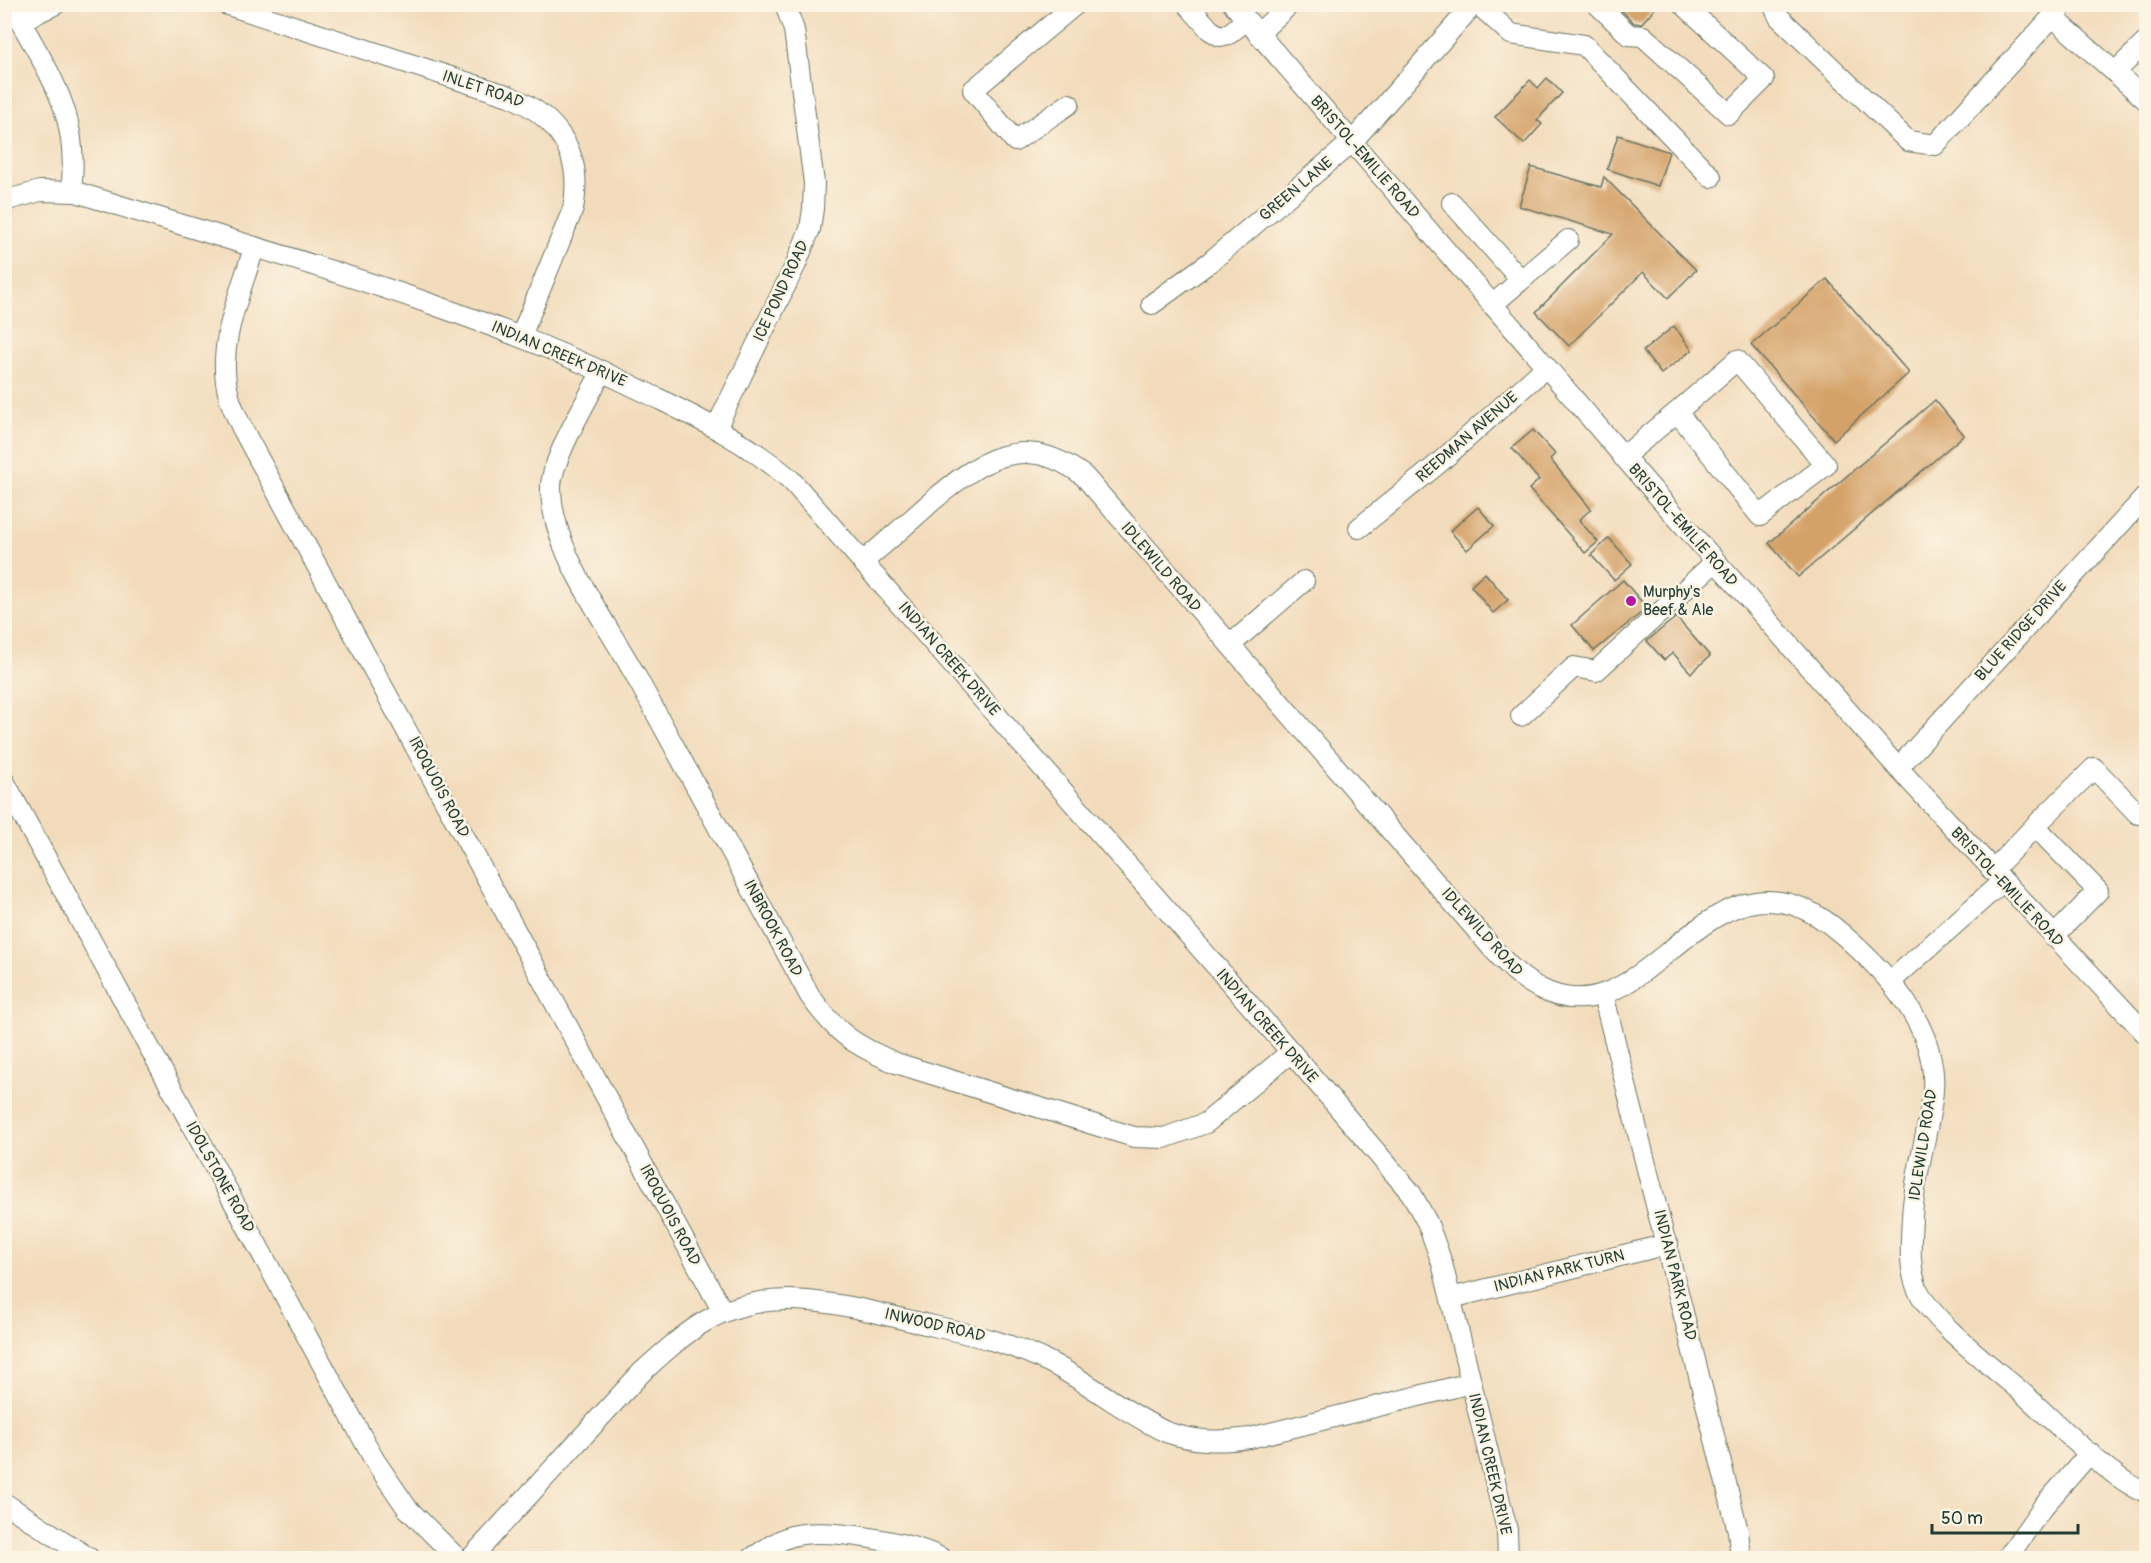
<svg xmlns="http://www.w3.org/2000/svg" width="2151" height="1563" viewBox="0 0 2151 1563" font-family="Pangolin,sans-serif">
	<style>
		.building { fill: #d4a167 }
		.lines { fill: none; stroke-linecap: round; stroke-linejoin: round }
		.minor-casing { stroke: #697463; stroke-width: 22 }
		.minor { stroke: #fff; stroke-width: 20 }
		.poi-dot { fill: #b5179e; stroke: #fcf5e5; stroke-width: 2 }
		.labels { text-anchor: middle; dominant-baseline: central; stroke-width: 5; stroke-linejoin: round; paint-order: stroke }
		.street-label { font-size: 16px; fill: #1f3d34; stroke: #fcf5e5 }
		.poi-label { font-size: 16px; fill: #1f3d34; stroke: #fcf5e5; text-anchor: start }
	</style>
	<rect width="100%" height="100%" fill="#fcf5e5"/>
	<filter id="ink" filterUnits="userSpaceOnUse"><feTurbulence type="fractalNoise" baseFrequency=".0167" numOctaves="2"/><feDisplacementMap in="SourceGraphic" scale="12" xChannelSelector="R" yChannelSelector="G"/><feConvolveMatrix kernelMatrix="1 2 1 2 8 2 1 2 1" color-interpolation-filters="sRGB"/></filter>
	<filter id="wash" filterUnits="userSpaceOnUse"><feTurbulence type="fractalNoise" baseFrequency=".008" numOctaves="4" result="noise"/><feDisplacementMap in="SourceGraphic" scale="24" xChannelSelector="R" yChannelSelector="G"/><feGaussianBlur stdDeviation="1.35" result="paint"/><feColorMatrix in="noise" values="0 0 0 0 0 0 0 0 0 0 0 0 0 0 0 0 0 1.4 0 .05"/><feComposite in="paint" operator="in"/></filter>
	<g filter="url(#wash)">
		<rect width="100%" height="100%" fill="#f2dbbb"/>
		<g id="blocks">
			<g class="building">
				<path d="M1615 4H1659L1641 24 1634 23Z"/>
				<path d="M1547 78 1562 93 1537 120 1542 124 1524 144 1495 117 1530 80 1538 88Z"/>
				<path d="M1618 135 1669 152 1658 186 1607 169Z"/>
				<path d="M1531 167 1601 187 1604 177 1696 270 1668 298 1643 272 1569 346 1536 312 1613 234 1519 206Z"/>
				<path d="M1827 279 1909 373 1834 440 1751 345Z"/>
				<path d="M1674 326 1692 350 1661 374 1643 351Z"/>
				<path d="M1935 400 1964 435 1798 577 1769 543Z"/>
				<path d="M1533 430 1555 454 1550 459 1591 509 1579 520 1598 542 1585 553 1529 489 1539 480 1512 448Z"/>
				<path d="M1478 507 1494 526 1467 550 1450 531Z"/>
				<path d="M1609 538 1632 564 1614 580 1591 555Z"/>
				<path d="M1485 573 1508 600 1493 613 1471 586Z"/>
				<path d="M1623 580 1647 608 1594 651 1572 625Z"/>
				<path d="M1676 617 1710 656 1691 673 1673 653 1664 660 1647 641Z"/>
			</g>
		</g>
	</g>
	<g filter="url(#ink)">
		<use href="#blocks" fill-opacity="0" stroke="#697463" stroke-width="1.5"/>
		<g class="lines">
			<g class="minor-casing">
				<g id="minor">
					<path d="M11 4C47 72 81 111 71 191"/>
					<path d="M225 4 509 96C558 117 584 154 573 209L521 336"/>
					<path d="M1187 4 1210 30 1220 36 1229 34 1246 20"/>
					<path d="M1233 4 1643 479 1898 768 2146 1034"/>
					<path d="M1478 4 1511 34 1584 45 1711 177"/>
					<path d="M1597 4 1629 35 1643 36 1729 114 1764 79 1683 4"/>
					<path d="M1773 4 1779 17 1908 141 1935 145 2064 4"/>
					<path d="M2053 17 2146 100"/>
					<path d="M20 21 56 4"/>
					<path d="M1258 34 1290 4"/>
					<path d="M2115 72 2146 42"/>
					<path d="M1069 104 1015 141 973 90 1076 4"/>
					<path d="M4 201 40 191 76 192C268 253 468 304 649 394 699 419 749 443 791 480L1291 1052 1411 1193 1428 1224 1442 1263 1507 1530 1508 1558"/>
					<path d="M1452 203 1521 280"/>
					<path d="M254 248C240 295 215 347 229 396 232 408 238 419 243 430L723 1312"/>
					<path d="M1152 304 1210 262 1352 142 1474 4"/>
					<path d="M1492 305 1568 240"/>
					<path d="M602 371C589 397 551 460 551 487 551 553 608 623 638 680 696 786 753 891 810 996 837 1034 854 1045 896 1063L1134 1137 1164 1138 1206 1123 1291 1052"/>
					<path d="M716 428 796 264 810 229 813 209 814 183 794 30 785 4"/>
					<path d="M1623 457 1677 412 1760 516 1826 465 1737 360 1677 412"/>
					<path d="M1359 528 1439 463 1546 367"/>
					<path d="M864 561C886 542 908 523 930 503 980 460 1023 430 1084 476L1493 949C1507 964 1521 979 1539 988 1652 1049 1708 818 1842 934 1887 973 1938 1027 1933 1091 1929 1133 1914 1174 1912 1217 1911 1240 1908 1265 1917 1288 1932 1323 1997 1370 2026 1396 2057 1424 2110 1478 2146 1493"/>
					<path d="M1230 645 1304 581"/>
					<path d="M1521 716 1574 667 1596 671 1715 562"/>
					<path d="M1898 768 2146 496"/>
					<path d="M4 781 375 1461 407 1508 457 1558"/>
					<path d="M2035 826 2094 768 2138 814"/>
					<path d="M1992 871 2035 826 2098 891 2053 937"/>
					<path d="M1891 981 2002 882"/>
					<path d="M1603 994 1738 1531 1741 1558"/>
					<path d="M1451 1298 1668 1244"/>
					<path d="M4 1503 89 1558"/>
					<path d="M471 1558 641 1373C661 1355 681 1336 704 1322 770 1282 847 1306 916 1322 964 1333 1004 1340 1049 1362 1090 1383 1125 1413 1166 1432 1195 1442 1220 1442 1250 1438L1471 1383"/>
					<path d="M752 1558C765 1550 777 1540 792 1536 826 1527 911 1542 941 1558"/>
					<path d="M2007 1558 2042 1508 2090 1453"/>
				</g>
			</g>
			<use href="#minor" class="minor"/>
		</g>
	</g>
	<circle class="poi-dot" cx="1631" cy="601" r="6"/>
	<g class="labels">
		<g class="street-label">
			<text transform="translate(483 89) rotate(19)">INLET ROAD</text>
			<text transform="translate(1365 157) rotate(49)">BRISTOL-EMILIE ROAD</text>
			<text transform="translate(1296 189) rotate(-40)">GREEN LANE</text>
			<text transform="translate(781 291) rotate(-65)">ICE POND ROAD</text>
			<text transform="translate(559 354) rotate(23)">INDIAN CREEK DRIVE</text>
			<text transform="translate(1467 437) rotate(-41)">REEDMAN AVENUE</text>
			<text transform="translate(1683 525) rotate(49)">BRISTOL-EMILIE ROAD</text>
			<text transform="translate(1161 567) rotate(49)">IDLEWILD ROAD</text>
			<text transform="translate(2021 631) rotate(-48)">BLUE RIDGE DRIVE</text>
			<text transform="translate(949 659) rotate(49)">INDIAN CREEK DRIVE</text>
			<text transform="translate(439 787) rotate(62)">IROQUOIS ROAD</text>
			<text transform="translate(2007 887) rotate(47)">BRISTOL-EMILIE ROAD</text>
			<text transform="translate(773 928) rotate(62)">INBROOK ROAD</text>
			<text transform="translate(1482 932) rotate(48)">IDLEWILD ROAD</text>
			<text transform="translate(1267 1026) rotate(49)">INDIAN CREEK DRIVE</text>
			<text transform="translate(1923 1145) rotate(-81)">IDLEWILD ROAD</text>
			<text transform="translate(220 1177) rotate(61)">IDOLSTONE ROAD</text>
			<text transform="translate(670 1215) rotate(62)">IROQUOIS ROAD</text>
			<text transform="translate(1559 1271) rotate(-14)">INDIAN PARK TURN</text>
			<text transform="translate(1675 1275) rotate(76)">INDIAN PARK ROAD</text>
			<text transform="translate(935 1325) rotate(13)">INWOOD ROAD</text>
			<text transform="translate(1490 1464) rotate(77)">INDIAN CREEK DRIVE</text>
		</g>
		<g class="poi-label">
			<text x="1643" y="592">Murphy's<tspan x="1643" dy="18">Beef &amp; Ale</tspan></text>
		</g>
	</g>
	<rect width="2151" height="1563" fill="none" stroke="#fcf5e5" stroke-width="24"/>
	<path d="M1932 1524v9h146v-9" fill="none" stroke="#1f3d34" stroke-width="3"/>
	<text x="1941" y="1524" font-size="18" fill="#1f3d34" stroke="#fcf5e5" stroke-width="4.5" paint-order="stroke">50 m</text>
</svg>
